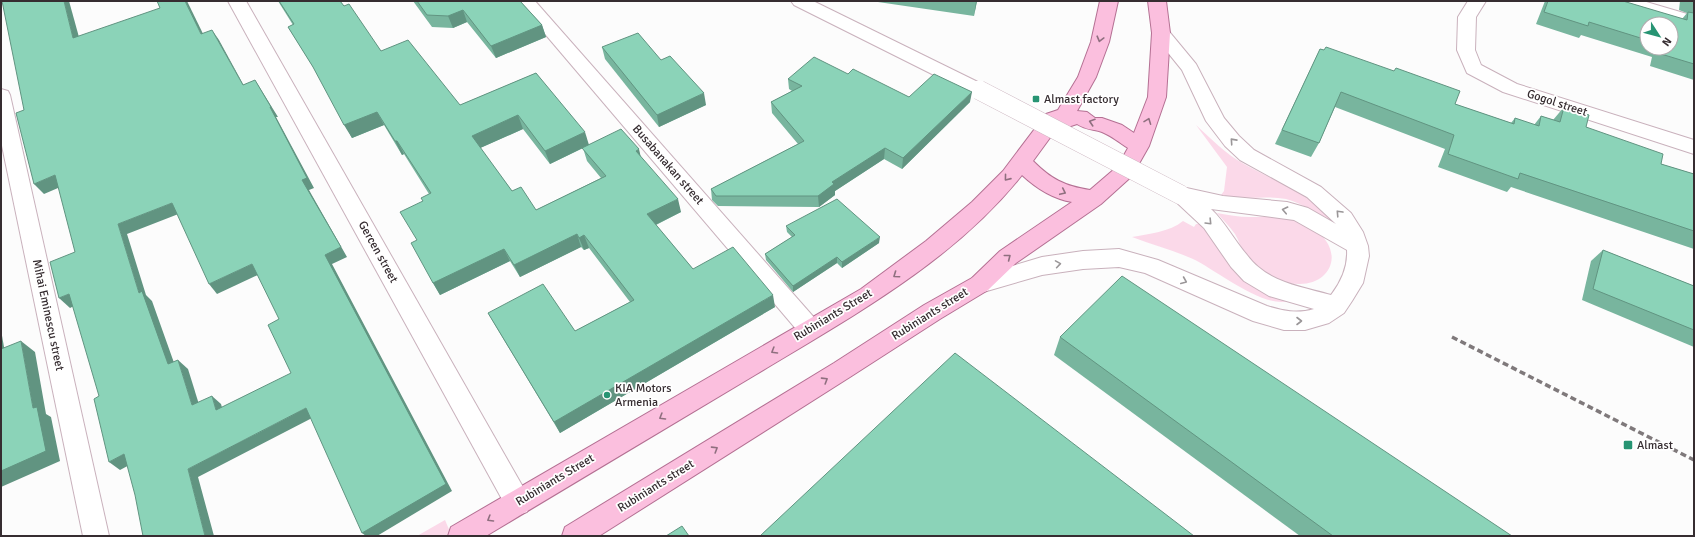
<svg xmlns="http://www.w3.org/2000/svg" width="1695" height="537" viewBox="0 0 1695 537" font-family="Signika,sans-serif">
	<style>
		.green { fill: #fbd9e9 }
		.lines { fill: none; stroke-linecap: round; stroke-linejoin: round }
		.minor-casing { stroke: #c9b1bc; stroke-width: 2 }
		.major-casing { stroke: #b47093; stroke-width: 2 }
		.minor { fill: #fff; fill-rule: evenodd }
		.major { fill: #fbbfde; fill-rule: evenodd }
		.rail { stroke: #7f797b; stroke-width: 3.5; stroke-dasharray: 6 3.5; stroke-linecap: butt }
		.minor-bridge-casing { stroke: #c9b1bc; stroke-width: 20; stroke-linecap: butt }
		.minor-bridge { stroke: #fff; stroke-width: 19 }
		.wall { fill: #78b59e; fill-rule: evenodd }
		.shaded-wall { fill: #619481 }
		.building { fill: #8bd3b8; stroke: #619481; fill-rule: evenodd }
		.oneway { stroke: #8f6f7f }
		.oneway2 { stroke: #9a9698 }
		.poi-dot { fill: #279473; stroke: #fff; stroke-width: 1.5 }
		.labels { text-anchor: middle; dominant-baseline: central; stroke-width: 3.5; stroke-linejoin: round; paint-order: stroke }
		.poi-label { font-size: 12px; fill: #362d31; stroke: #fff; text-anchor: start }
		.street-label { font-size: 12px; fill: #362d31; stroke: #fff }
	</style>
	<rect width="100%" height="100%" fill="#fcfcfc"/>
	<g class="green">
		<path d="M1196 125C1211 139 1226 154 1244 164 1270 179 1315 195 1331 220 1316 213 1301 203 1286 199 1264 195 1242 201 1221 195L1224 191 1227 167Z"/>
		<path d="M1217 213C1228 215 1239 217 1250 217 1266 217 1284 214 1299 220 1360 248 1326 302 1275 278 1270 276 1265 274 1261 271 1256 267 1248 259 1244 253 1240 247 1239 240 1235 234 1230 227 1223 220 1217 213Z"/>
		<path d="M1183 221 1194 227 1196 224H1202L1236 273 1289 301C1264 309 1216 270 1193 259 1173 250 1153 245 1132 237 1148 234 1170 232 1183 221Z"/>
		<path d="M445 520 451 534 447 536H417Z"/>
	</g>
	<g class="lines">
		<g class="minor-casing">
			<g id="minor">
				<path d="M228 1H246L527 494 531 503 527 512 518 515 509 512Z"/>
				<path d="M517 1H535L818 322 822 329 818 336 810 339 802 336Z"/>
				<path d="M791 1H813L986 86 988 90 986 94 979 96 972 94 794 5Z"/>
				<path d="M1468 1H1486L1476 17 1475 50 1481 65 1517 84 1694 140V154L1503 92 1467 73 1457 50 1458 17Z"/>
				<path d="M1616 1H1643L1694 16V27L1619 5Z"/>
				<path d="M1161 27 1167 29 1196 64 1224 118 1239 136 1254 150 1321 187 1351 213 1363 232 1368 246 1369 256 1363 283 1352 301 1344 313 1329 323 1305 330H1284L1253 321 1145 273 1119 267 1083 269 1042 275 980 293 972 290 969 284 972 278 1042 257 1083 251 1119 249 1158 260 1267 306C1283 311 1297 314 1314 309L1269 296 1244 281 1231 267 1204 228 1174 200 1171 195 1174 190 1182 187 1223 196 1287 202 1308 208 1336 224 1307 197 1240 160 1225 146 1206 121 1182 70 1152 33 1155 29ZM1211 209 1294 220 1347 250C1348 267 1341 282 1331 295 1300 286 1268 283 1247 255 1234 240 1225 222 1211 209Z"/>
				<path d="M1 89 8 91 10 95 109 536H83L1 141Z"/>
			</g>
		</g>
		<g class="major-casing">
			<path id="major" d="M1100 1H1118L1109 42 1096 77 1077 111 1087 112 1095 118H1102L1122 125 1134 133 1148 97 1152 33 1148 1H1166L1170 33 1166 97 1149 146 1132 176 1101 204 1016 263 988 290 940 319 850 377 599 536H562L565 527 834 363 924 305 972 278 1000 251 1072 202C1053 199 1036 188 1022 175 953 262 849 318 755 375 665 429 575 482 486 536H448L451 527 861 289 926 241 972 202 1003 171 1046 114 1058 110 1078 77 1091 42ZM1060 124 1068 127 1077 124C1086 130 1093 129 1102 132 1112 136 1120 143 1128 148L1118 166 1090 190C1064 186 1051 179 1033 161Z"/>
		</g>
		<use href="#minor" class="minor"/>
		<use href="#major" class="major"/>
		<path class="rail" d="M1452 337 1694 460"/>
		<g class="minor-bridge-casing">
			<path id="minor-bridge" d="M979 90 1181 195"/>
		</g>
		<use href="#minor-bridge" class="minor-bridge"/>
	</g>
	<g class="wall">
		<path d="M278 1H340L381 51 460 105 536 73 589 145 640 156 681 212 656 225 693 269 775 307 560 433 495 325 488 313 575 331 630 302 589 248 584 250 581 247 520 277 510 261 440 295 433 283 417 240 423 201 429 194 404 154 402 155 384 125 352 138 317 73 288 27 293 25ZM523 129 550 164 583 148 587 161 601 178 536 210 512 191 480 148Z"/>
		<path d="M413 1H520L542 25 546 37 496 58 467 22 453 28 432 27Z"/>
		<path d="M871 1H977L974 16Z"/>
		<path d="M1545 1H1623L1682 19 1687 13 1679 10 1680 1H1694V80L1650 66 1652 57 1581 35 1579 38 1536 24ZM1647 24 1671 48H1647Z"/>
		<path d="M602 47 661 60 706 105 659 127 605 59Z"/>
		<path d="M1320 49 1324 50 1455 104 1511 123 1515 118 1534 125 1541 116 1553 120 1564 107 1586 127 1661 164 1694 174V249L1511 187 1507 192 1438 167 1445 149 1335 107 1319 143 1311 157 1275 144Z"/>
		<path d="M848 74 909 97 970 102 902 169 884 159 835 191V195L819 207 718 206 712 200 711 189 798 144 772 113 771 102 792 91 789 89 788 79Z"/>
		<path d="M786 226 879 243 842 268 837 263 793 292 766 260 765 254 792 237 787 232Z"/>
		<path d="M1603 250 1694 286V347L1582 300 1591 261Z"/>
		<path d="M1060 337 1512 536H1300L1054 355Z"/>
	</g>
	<g class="shaded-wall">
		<path d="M64 1H69L82 48 73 38Z"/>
		<path d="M185 1H187L208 44 201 34Z"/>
		<path d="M976 1H977L974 16Z"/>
		<path d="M463 10 467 22 453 28 448 16Z"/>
		<path d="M542 25 546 37 496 58 491 46Z"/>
		<path d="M212 30 219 40 249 95 243 85Z"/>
		<path d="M255 80 278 117H276L314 188 309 190 347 257 332 264 452 491 377 536H366L362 533 325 255 302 180Z"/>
		<path d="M972 92 970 102 902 169 903 158Z"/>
		<path d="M704 93 706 105 659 127 657 115Z"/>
		<path d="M377 112 384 125 352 138 344 125Z"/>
		<path d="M518 115 523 129 478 149 472 136Z"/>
		<path d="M585 132 589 145 550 164 545 151Z"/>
		<path d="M395 141H397L404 154 402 155Z"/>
		<path d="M885 148 884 159 835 191V195L819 207 818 196 832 182Z"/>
		<path d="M639 149 642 162 636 151Z"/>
		<path d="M55 175 65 185 44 194 34 184Z"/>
		<path d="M678 199 681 212 651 227 647 214Z"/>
		<path d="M172 203 181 213 127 234 146 295 152 301 178 374 168 364 139 293 118 224Z"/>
		<path d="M577 234 581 247 520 277 514 265Z"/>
		<path d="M584 235 589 248 584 250 579 238Z"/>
		<path d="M880 237 879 243 842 268V262Z"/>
		<path d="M504 249 510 261 440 295 433 283Z"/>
		<path d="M837 257V263L793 292V286Z"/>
		<path d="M252 264 260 274 217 294 209 284Z"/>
		<path d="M69 294 80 303 70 308 59 298Z"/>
		<path d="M773 295 775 307 560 433 554 422Z"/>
		<path d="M1 330 7 364 1 360Z"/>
		<path d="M21 341 35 352 46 414 51 417 60 461 1 487V471L33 408Z"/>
		<path d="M178 360 188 369 202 414 192 405Z"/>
		<path d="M212 396 221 404 225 418 216 410Z"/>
		<path d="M306 408 314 417 198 477 214 536H205L188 469Z"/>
		<path d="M124 454 135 462 120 470 109 462Z"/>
	</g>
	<g class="building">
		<path d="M2 1H64L73 38 160 8 157 1H185L201 34 212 30 243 85 255 80 271 107H270L307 178 302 180 341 247 325 255 446 484 362 533 306 408 188 469 205 536H143L135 495 124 454 109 462 94 399 99 396 69 294 59 298 50 262 75 252 55 175 34 184 16 113 24 110ZM172 203 209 284 252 264 279 319 268 325 291 373 216 410 212 396 192 405 178 360 168 364 142 291 139 293 118 224Z"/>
		<path d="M279 1H340L344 6 349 4 381 51 408 40 460 105 536 73 585 132 545 151 518 115 472 136 512 191 521 187 536 210 606 176 582 148 621 129 639 149 636 151 678 199 647 214 693 269 733 247 773 295 554 422 488 313 543 284 575 331 634 300 584 235 579 238 577 234 514 265 504 249 433 283 411 243 417 240 400 212 423 201 421 198 431 193 397 141H395L377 112 344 125 313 67 288 27 294 24Z"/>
		<path d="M417 1H520L542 25 491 46 463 10 448 16 427 15Z"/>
		<path d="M1548 1H1623L1687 20 1688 12 1694 13V64L1661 54 1662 48H1671V24H1647V40L1589 22 1588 26 1544 12Z"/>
		<path d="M638 33 661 60 670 56 704 93 657 115 602 47Z"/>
		<path d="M1326 47 1394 71 1396 68 1460 91 1455 104 1514 124 1515 118 1539 126 1541 116 1560 122 1564 107 1589 115 1586 127 1663 154 1661 164 1694 174V231L1520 173 1518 179 1448 154 1454 135 1341 92 1319 143 1282 130 1320 49 1324 50Z"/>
		<path d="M814 57 848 74 853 69 909 97 934 74 972 92 903 158 885 148 832 182 834 184 818 196H716L711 189 804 141 771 102 802 86 788 79Z"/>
		<path d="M837 199 880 237 842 262 837 257 793 286 765 254 795 235 786 226Z"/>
		<path d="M1603 250 1694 286V330L1593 289Z"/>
		<path d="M1122 276 1512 536H1333L1060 337Z"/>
		<path d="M21 341 33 408 37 407 46 451 1 471V349Z"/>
		<path d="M955 353 1194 536H760Z"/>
		<path d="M682 526 689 536H666Z"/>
	</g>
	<defs><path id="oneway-chevron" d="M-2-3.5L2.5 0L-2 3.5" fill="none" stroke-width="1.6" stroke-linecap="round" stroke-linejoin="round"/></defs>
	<g class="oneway">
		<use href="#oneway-chevron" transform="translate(1100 39) rotate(105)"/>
		<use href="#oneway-chevron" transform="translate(1148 121) rotate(-69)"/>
		<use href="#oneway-chevron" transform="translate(1092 122) rotate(-162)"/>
		<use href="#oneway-chevron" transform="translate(1007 178) rotate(129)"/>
		<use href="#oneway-chevron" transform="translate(1063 192) rotate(25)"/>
		<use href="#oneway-chevron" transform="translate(1008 257) rotate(-38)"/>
		<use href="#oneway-chevron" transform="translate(896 275) rotate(145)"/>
		<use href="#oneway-chevron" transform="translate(774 351) rotate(149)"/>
		<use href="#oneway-chevron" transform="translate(825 380) rotate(-32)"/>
		<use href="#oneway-chevron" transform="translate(662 417) rotate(149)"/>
		<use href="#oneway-chevron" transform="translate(715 449) rotate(-32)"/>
		<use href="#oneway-chevron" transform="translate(490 519) rotate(149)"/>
	</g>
	<g class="oneway2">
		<use href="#oneway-chevron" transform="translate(1233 141) rotate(-132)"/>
		<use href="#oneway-chevron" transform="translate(1285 210) rotate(-168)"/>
		<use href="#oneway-chevron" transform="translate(1339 213) rotate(-133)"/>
		<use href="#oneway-chevron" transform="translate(1209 222) rotate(46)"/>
		<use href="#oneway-chevron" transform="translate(1058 264) rotate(-9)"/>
		<use href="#oneway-chevron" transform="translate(1184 281) rotate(23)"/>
		<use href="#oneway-chevron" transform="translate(1299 321)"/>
	</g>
	<g class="poi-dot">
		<rect x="1032" y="95" width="8" height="8" rx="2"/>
		<circle cx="607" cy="395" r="4"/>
		<rect x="1623" y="440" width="10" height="10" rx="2"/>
	</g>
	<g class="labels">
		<g class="poi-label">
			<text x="1044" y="99">Almast factory</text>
			<text x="615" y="388">KIA Motors<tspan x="615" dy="14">Armenia</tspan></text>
			<text x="1637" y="445">Almast</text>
		</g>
		<g class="street-label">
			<text transform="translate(1557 103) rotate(18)">Gogol street</text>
			<text transform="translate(668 165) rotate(49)">Busabanakan street</text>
			<text transform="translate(378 252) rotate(61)">Gercen street</text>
			<text transform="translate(930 314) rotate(-32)">Rubiniants street</text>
			<text transform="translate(48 315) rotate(78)">Mihai Eminescu street</text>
			<text transform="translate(833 315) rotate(-31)">Rubiniants Street</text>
			<text transform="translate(555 480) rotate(-31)">Rubiniants Street</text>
			<text transform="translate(656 486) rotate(-32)">Rubiniants street</text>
		</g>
	</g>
	<rect width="1695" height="537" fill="none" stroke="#362d31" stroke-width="4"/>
	<g transform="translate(1659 36) rotate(126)"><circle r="19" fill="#ffffff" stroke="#afabad"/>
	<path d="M0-3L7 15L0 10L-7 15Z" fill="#279473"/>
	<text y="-6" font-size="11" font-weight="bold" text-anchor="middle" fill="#362d31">N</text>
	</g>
</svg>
